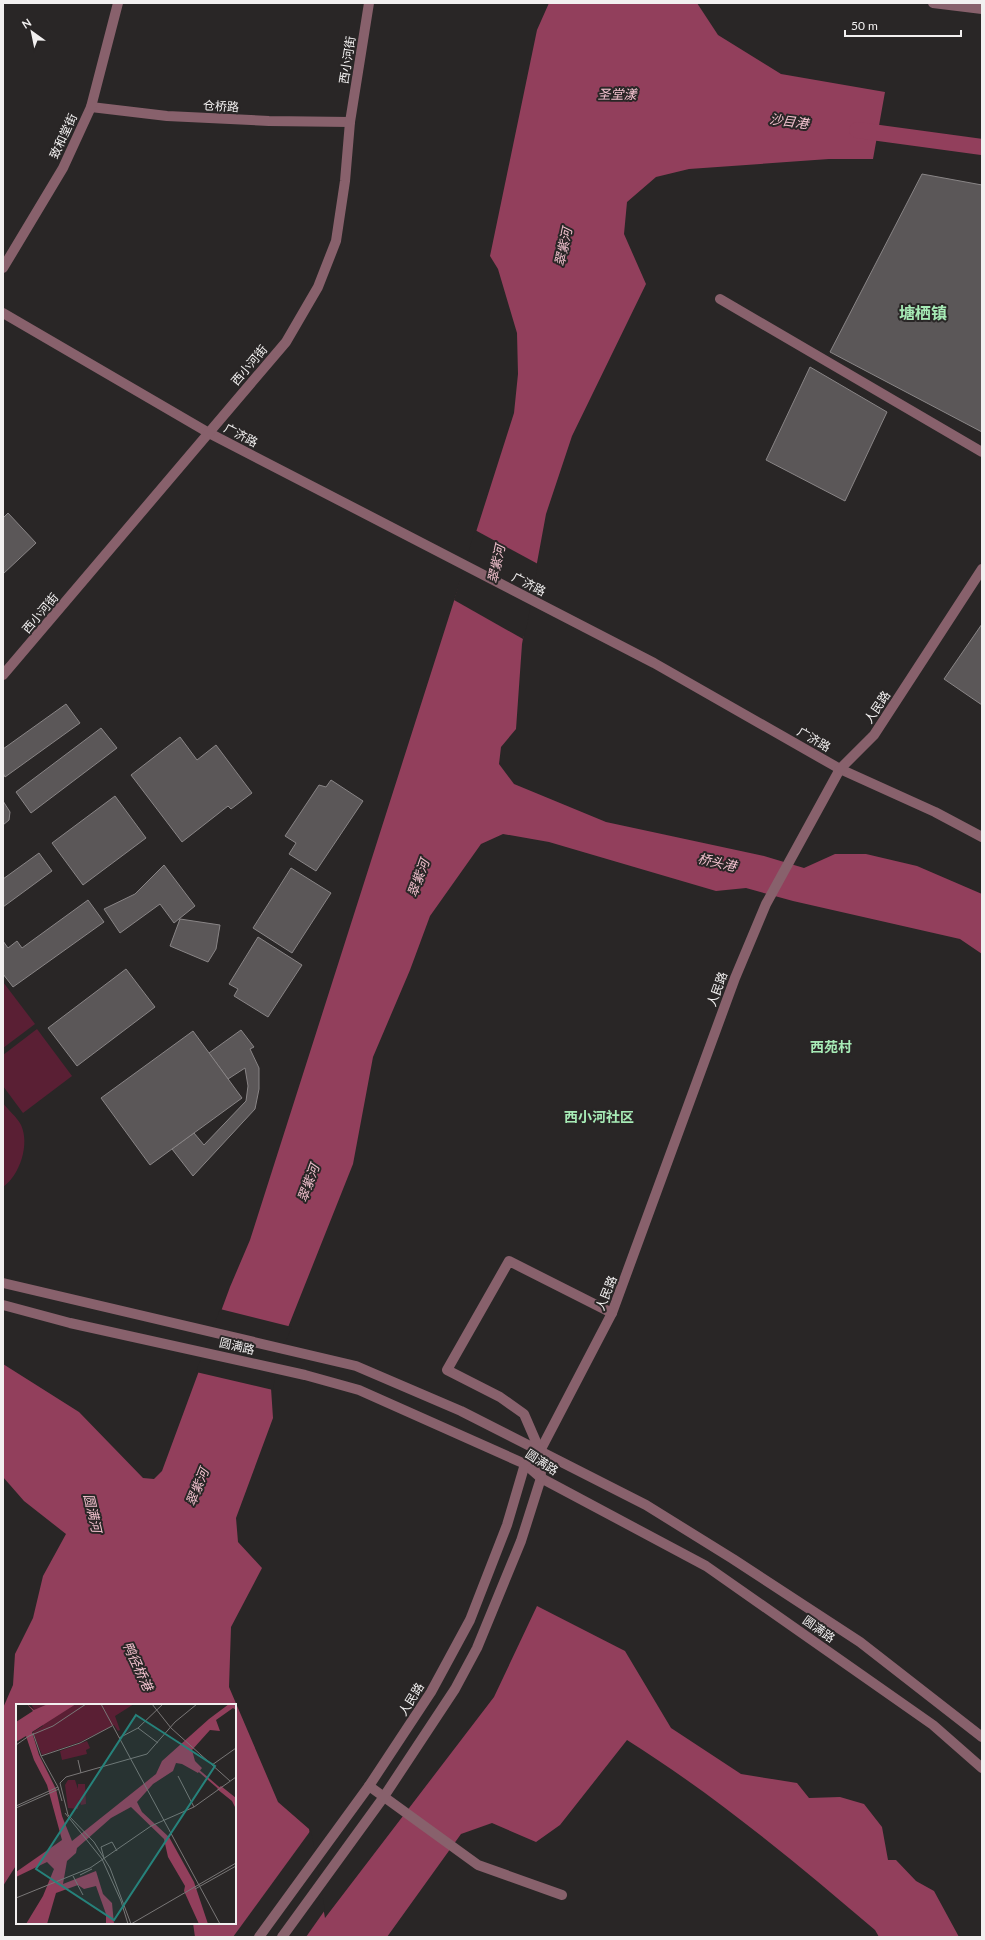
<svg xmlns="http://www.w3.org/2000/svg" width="985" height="1940" viewBox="0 0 985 1940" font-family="Lato,'Noto Sans SC',sans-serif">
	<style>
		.green { fill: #5a1f34 }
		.water { fill: #923f5c }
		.pier { fill: #292626 }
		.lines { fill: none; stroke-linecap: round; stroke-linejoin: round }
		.canal { stroke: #923f5c; stroke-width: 16 }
		.building { fill: #5b5758; stroke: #898586 }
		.minor { stroke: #88616c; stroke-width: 10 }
		.labels { text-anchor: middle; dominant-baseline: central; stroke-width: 4; stroke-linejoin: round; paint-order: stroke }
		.street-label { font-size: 12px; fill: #f2f0f0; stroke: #292626 }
		.water-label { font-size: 13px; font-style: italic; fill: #f4c3d0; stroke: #292626 }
		.quarter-label { font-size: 14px; font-weight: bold; fill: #a7ebb6; stroke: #292626 }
		.district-label { font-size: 16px; font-weight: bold; fill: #a7ebb6; stroke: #292626 }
		.inset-river { fill: none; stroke: #923f5c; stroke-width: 2 }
		.inset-road { fill: none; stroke: #797777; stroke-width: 1 }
		.view { fill: #26827b; fill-opacity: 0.15; stroke: #26827b; stroke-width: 2 }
		.inset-edge { fill: none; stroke: #f2f0f0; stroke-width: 2 }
	</style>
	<rect width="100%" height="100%" fill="#292626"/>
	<g class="green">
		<path d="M3 982 35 1024 3 1048Z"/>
		<path d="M37 1029 72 1076 23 1113 3 1086V1055Z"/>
		<path d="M3 1103C8 1110 17 1117 21 1125 30 1144 20 1175 3 1187Z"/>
	</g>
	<path class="water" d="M549 3H697L718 35 781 74 885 92 873 159H829L689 169 656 177 627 202 624 234 646 284 572 436 546 514 522 644 516 729 501 747 499 764 514 784 606 822 764 856 804 868 835 854H866L917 866 982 894V954L960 939 793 901 746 888 716 891 549 842 503 834 481 844 430 916 410 970 373 1057 353 1164 275 1360 271 1388 273 1418 236 1518 238 1542 262 1568 231 1627 229 1687 278 1802 309 1829 325 1918 494 1697 537 1606 625 1651 671 1728 741 1774 797 1783 809 1798 840 1797 864 1804 882 1827 888 1860H896L916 1881 934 1891 959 1937H879L875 1930C795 1862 716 1796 627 1740L560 1825 536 1842 492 1823 461 1834 387 1937H195L193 1923H235V1705H17V1864L3 1886V1708L13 1685 15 1654 33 1618 43 1576 66 1534 24 1501 3 1477V1364L79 1412 143 1478 154 1479 162 1471 230 1287 250 1240 514 413 518 374 517 333 498 269 490 256 537 30Z"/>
	<g class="pier">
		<path d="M475 530 538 564 527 625 523 639 454 600Z"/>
		<path d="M220 1309 292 1327 277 1361 273 1390 196 1372Z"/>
		<path d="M311 1830 325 1910 306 1937H233Z"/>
	</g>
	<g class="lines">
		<path class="canal" d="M857 130 982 147"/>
	</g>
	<g class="building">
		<path d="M922 174 982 185V432L830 352Z"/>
		<path d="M810 367 887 412 845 501 766 460Z"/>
		<path d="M8 513 36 543 3 574V518Z"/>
		<path d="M982 624V705L944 679Z"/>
		<path d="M66 704 80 723 5 777 3 773V749Z"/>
		<path d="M101 728 117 748 31 813 16 792Z"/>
		<path d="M180 737 197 760 216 745 252 793 231 809 228 806 182 842 131 775Z"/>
		<path d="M331 780 363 801 316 871 289 854 296 843 285 836 319 785 326 787Z"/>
		<path d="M115 796 146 838 83 885 52 843Z"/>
		<path d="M3 801 10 812 9 820 3 825Z"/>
		<path d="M39 853 52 871 3 907V879Z"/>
		<path d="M164 865 195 906 174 923 160 904 120 933 104 909 135 894Z"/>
		<path d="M291 868 331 893 292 953 253 928Z"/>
		<path d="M88 900 104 922 13 987 3 974V941L8 948 17 941 22 948Z"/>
		<path d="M180 919 220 925 216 949 208 962 170 946Z"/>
		<path d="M258 937 302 965 268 1017 234 996 238 989 229 984Z"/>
		<path d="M126 969 155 1007 77 1066 48 1028Z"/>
		<path d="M241 1030 254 1047 250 1049 259 1068V1089L255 1109 193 1176 172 1149 194 1133 204 1145 246 1101 248 1086 245 1068 228 1079 209 1053Z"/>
		<path d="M193 1031 242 1098 150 1165 101 1098Z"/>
	</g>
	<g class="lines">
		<g class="minor">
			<path d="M933 3 982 9"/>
			<path d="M91 107 167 116 269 121 350 122"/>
			<path d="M3 268 63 168 91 107 118 3"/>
			<path d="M720 299 982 452"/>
			<path d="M3 313 209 433 654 663 840 769 935 812 982 837"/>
			<path d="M3 675 286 342 318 287 336 241 345 181 350 122 369 3"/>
			<path d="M3 1283 356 1366 461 1411 646 1505 733 1559 860 1642 982 1737"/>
			<path d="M3 1305 70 1323 305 1375 359 1390 525 1464 541 1478 706 1566 933 1725 982 1768"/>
			<path d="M369 1786 478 1865 562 1895"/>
			<path d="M259 1937 369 1786 431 1692 470 1620 507 1525 525 1464 540 1451 612 1313 735 978 766 904 840 769 874 735 982 569"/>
			<path d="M282 1937 383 1798 455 1689 477 1648 521 1541 541 1478 540 1451 524 1414 500 1397 447 1370 509 1261 612 1313"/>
		</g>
	</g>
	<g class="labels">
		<g class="street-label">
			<text transform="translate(347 60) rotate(-81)">西小河街</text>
			<text transform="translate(221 106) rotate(3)">仓桥路</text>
			<text transform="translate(63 136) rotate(-65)">致和堂街</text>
			<text transform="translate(249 365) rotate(-50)">西小河街</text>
			<text transform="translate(241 435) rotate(27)">广济路</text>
			<text transform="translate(529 584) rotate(27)">广济路</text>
			<text transform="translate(40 613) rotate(-50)">西小河街</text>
			<text transform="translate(877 707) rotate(-56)">人民路</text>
			<text transform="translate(814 739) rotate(30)">广济路</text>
			<text transform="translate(717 989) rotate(-70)">人民路</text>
			<text transform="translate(606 1293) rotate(-68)">人民路</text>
			<text transform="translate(237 1346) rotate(13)">圆满路</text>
			<text transform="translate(542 1462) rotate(33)">圆满路</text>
			<text transform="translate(819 1629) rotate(35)">圆满路</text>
			<text transform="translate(411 1699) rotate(-58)">人民路</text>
		</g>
		<g class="water-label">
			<text x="617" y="94">圣堂漾</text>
			<text transform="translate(789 121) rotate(8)">沙目港</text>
			<text transform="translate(563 247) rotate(-78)">翠紫河</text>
			<text transform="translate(496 564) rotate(-78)">翠紫河</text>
			<text transform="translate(717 862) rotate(13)">桥头港</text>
			<text transform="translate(418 878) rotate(-70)">翠紫河</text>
			<text transform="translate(308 1183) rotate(-70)">翠紫河</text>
			<text transform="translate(197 1487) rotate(-68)">翠紫河</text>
			<text transform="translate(93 1513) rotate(77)">圆满河</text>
			<text transform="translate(138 1666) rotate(65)">鸭径桥港</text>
		</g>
		<g class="quarter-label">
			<text x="831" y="1046">西苑村</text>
			<text x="599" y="1116">西小河社区</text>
		</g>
		<g class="district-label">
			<text x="923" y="312">塘栖镇</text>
		</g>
	</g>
	<g transform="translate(16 1704)">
		<rect width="220" height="220" fill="#292626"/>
		<path d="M15 0H118L99 12 104 26 102 27 98 21 64 38 26 51 17 28 27 22ZM71 37 74 44 70 46 71 50 46 56 44 47ZM52 76H59L62 85V80H69L70 100 65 101 63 95 62 105 52 104 49 81Z" fill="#5a1f34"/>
		<path d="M11 0 18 6 32 0H60L16 28 23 51 40 85 46 112 56 137 140 70 146 57 193 15 213 0H220V6L217 4 200 16 204 27 194 26 176 46 179 57 186 64 182 69 166 60 160 59 157 67 137 80 121 98 126 108 153 133 178 178 192 220H183L168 187 169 182 152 153 148 135 115 103 95 114 61 144 60 149 51 157 47 180 80 167 87 190 96 199 98 220H90V210L80 182 68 185 62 181 40 189 31 220H10L27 192 38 165 31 158 0 173V168L46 136 31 81 18 56 10 32 0 38V18L17 7ZM205 82 220 94V105L216 97 201 85Z" fill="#923f5c"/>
		<path class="inset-river" d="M182 66 204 85"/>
		<path class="inset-road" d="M85 0 204 220M136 0 155 24 214 77M122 24 142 39M17 29 25 52 42 83 46 97M103 34 122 24 147 0M0 41 13 32 37 22 70 0M25 52 64 39 96 22M62 56 65 69M196 61 220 44M162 72 178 103M0 102 42 83M0 104 43 85M49 109 86 155 105 197 112 220M88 154 85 143 96 138 101 147M64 171 76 165M57 172 67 191M179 185 220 162M0 194 74 164 135 122 178 103 220 73M115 220 94 164 78 138 52 111 44 79 50 73 131 50 159 18 181 0M115 220 220 159"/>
		<path class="view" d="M120 11 199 62 98 216 20 165Z"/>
		<rect width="220" height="220" class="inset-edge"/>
	</g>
	<rect width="985" height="1940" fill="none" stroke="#f2f0f0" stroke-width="8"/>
	<g transform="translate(32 32) rotate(327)" stroke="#292626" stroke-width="3" paint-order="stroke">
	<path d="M0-3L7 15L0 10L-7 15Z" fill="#f2f0f0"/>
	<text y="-6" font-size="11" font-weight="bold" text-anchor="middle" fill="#f2f0f0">N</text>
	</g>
	<path d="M845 30v6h116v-6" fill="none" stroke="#f2f0f0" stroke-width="2"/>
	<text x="851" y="30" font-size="12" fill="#f2f0f0" stroke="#292626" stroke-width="3" paint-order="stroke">50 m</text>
</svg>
